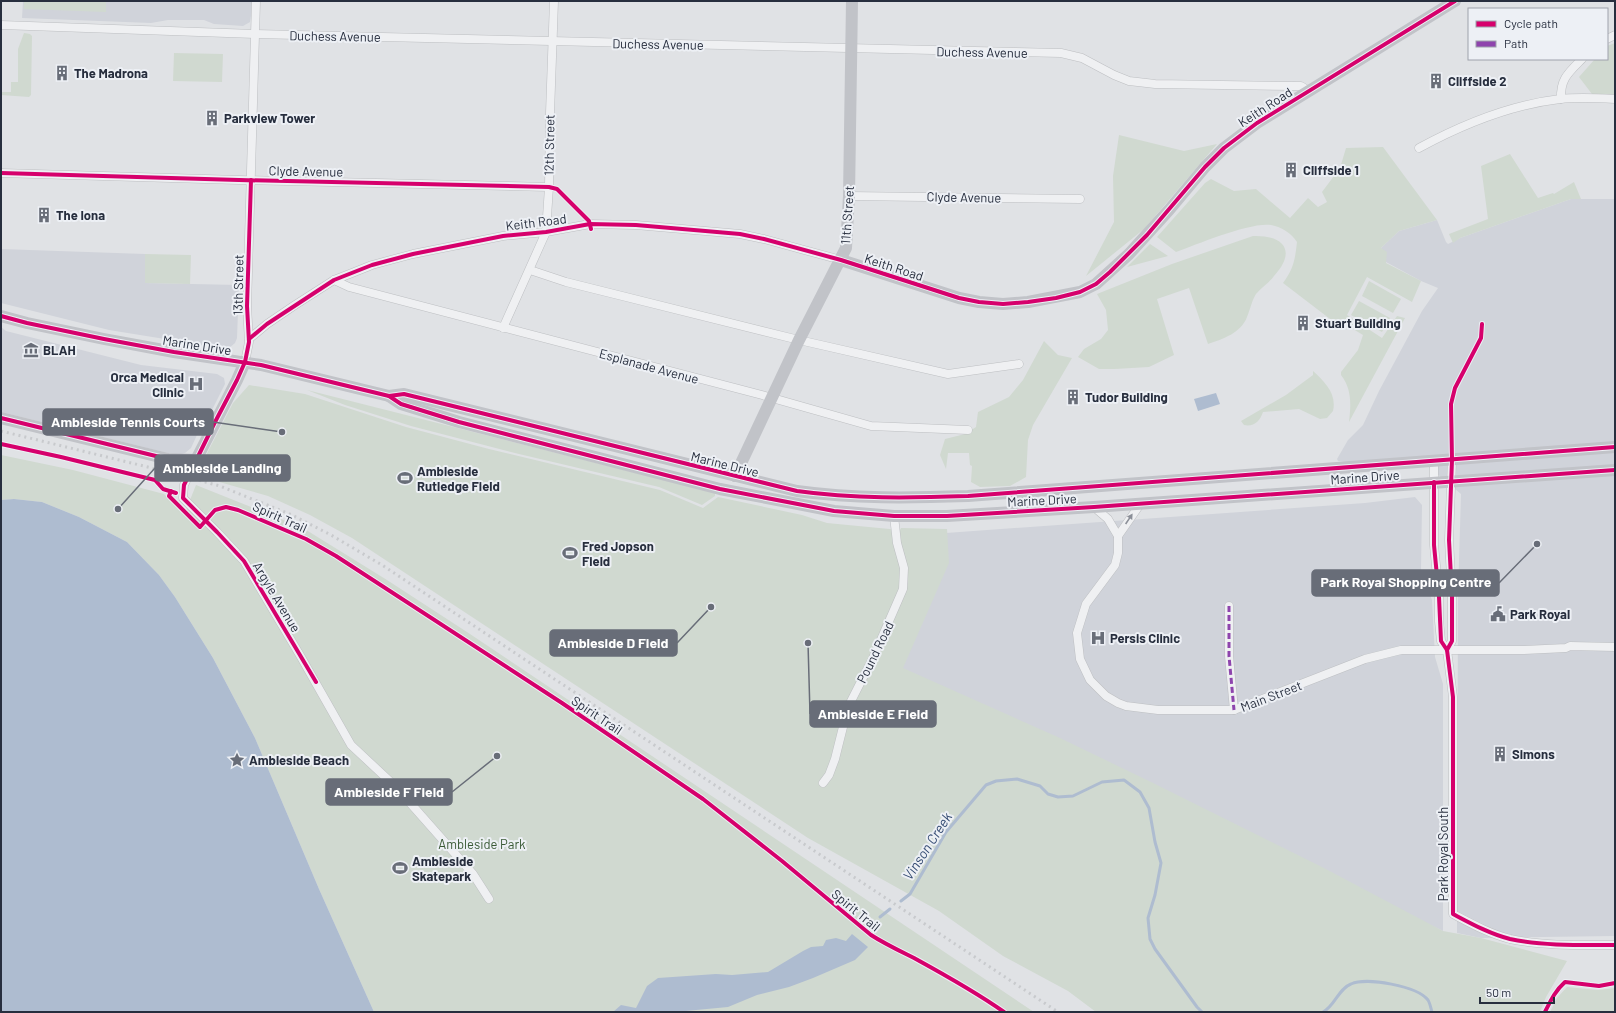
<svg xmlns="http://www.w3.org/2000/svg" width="1616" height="1013" viewBox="0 0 1616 1013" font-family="Barlow,sans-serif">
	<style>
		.built { fill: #d0d3da }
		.green { fill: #d0d9d0 }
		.water { fill: #aebcd0 }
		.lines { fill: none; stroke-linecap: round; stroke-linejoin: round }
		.stream { stroke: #aebcd0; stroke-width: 3 }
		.street-casing { stroke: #bdbfc2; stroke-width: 9 }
		.street { stroke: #eff0f2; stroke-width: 8 }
		.secondary { stroke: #c1c3c8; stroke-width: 12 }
		.rail { stroke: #c8cacd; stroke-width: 3; stroke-dasharray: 2 4; stroke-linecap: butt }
		.quiet { stroke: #8e44ad; stroke-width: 3; stroke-dasharray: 6 3; stroke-linecap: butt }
		.cycleway-casing { stroke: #edf0f5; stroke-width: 6 }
		.cycleway { stroke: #d6006c; stroke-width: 4 }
		.oneway { fill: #8b8f98 }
		.labels { text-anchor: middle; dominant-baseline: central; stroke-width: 4; stroke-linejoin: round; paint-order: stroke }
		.street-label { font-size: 13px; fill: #272e3e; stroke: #edf0f5 }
		.poi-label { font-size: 13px; font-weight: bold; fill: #272e3e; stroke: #edf0f5; text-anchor: start }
		.park-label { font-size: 13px; fill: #395935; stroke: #edf0f5 }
		.water-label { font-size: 14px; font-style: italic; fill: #324971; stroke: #edf0f5 }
		.leader { fill: none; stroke: #686d78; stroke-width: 1.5 }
		.callout-dot { fill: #686d78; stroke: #edf0f5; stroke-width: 1.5 }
		.callout { fill: #686d78; stroke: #686d78; stroke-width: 1.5 }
		.callout-label { font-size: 14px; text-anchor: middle; font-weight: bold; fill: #fff }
	</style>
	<rect width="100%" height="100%" fill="#e0e2e5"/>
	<g class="built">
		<path d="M23 1H252L251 16 250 22 243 26 214 24 204 20H168L151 23 22 18Z"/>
		<path d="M1571 199H1615V936L1481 938 1457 933 1458 595 1461 494 1417 457 1347 462 1338 461 1337 459 1348 440 1363 425 1379 391 1422 311 1438 288 1421 281 1386 262 1381 248 1399 231 1437 220 1446 242 1448 244 1460 238Z"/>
		<path d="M1 249 145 254V283L239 285 237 338 235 343 229 348 187 344 171 340 109 330 1 303Z"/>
		<path d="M1 327 6 331 141 365 217 374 224 378 225 384 205 424 197 435 191 448 185 453 181 454H172L1 412Z"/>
		<path d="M1415 497 1422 505 1421 570 1432 600 1435 657 1443 684V931L890 667 946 533 1365 503Z"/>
	</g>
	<g class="green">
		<path d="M24 1H106V12L24 9Z"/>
		<path d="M24 33 30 34 32 36 31 95 29 97 1 95V92H11V82H18V49Z"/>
		<path d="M1615 43V95L1592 94 1579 77 1595 59H1607V46Z"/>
		<path d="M174 53 223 54 222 82 173 81Z"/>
		<path d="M1119 135 1184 151 1217 144 1144 229 1086 276 1114 222 1113 176Z"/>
		<path d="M1383 147 1437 220 1399 231 1381 248 1387 252 1386 263 1421 281 1412 302 1367 277 1347 315 1382 338 1397 316 1405 318 1349 422C1351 405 1352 389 1341 375V372L1358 350 1363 335 1348 326 1334 322 1283 283C1294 268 1295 259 1297 242 1291 233 1282 227 1271 225 1250 222 1198 244 1176 252L1157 237 1205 183 1211 179 1234 191 1256 189 1290 218 1308 198 1318 207 1327 202 1322 192 1340 168 1346 148Z"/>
		<path d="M1510 154 1538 198 1553 193 1554 194 1574 182 1581 199H1571L1460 238 1453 243 1449 234 1488 219 1481 166Z"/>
		<path d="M1253 236C1284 235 1297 251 1274 276 1269 283 1262 287 1256 294 1252 300 1250 310 1247 317 1241 333 1223 339 1208 344L1189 288 1157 299 1174 355 1149 367 1115 369H1099L1078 357 1084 349 1101 339 1108 330 1106 310 1097 294 1172 264Z"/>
		<path d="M1150 244 1168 256 1127 267Z"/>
		<path d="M145 254 191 255 190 284 145 283Z"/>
		<path d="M1369 281 1401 299 1393 313 1362 296Z"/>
		<path d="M1359 301 1390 318 1382 332 1351 315Z"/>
		<path d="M1044 341 1058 355 1072 358 1033 425 1028 440 1026 477 1010 486 980 487 971 482 972 466 970 465 969 453H948L946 469 940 455 945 439 965 434 976 427 978 412 1009 397 1023 380Z"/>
		<path d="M1313 371C1325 382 1337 394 1333 411L1327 418 1320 419 1299 409 1263 412C1260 421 1254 427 1244 425L1241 421 1286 395 1313 375Z"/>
		<path d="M249 385 305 394 406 427 489 449 660 490 703 508 718 497 802 515 827 523 900 530 901 528 947 529 949 563 903 668 1060 738 1151 782 1322 867 1443 931 1481 938 1567 961 1546 997 1540 1012H1096L1068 991 1003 956 939 911 808 838 352 538 310 515 268 496 202 477 200 471 202 463 233 403Z"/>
		<path d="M307 390 715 493V496L702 505 659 487 519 454 411 426 345 405Z"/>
		<path d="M1 455 73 470 164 494 184 515 196 485 303 528 387 580 470 634 1034 1012H374L319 889 255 738 213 658 175 597 159 575 127 542 79 517 42 502 14 499 1 500Z"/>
		<path d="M1567 987 1598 990 1615 988V1012H1550L1557 998Z"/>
	</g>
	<g class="water">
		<path d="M1216 393 1220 404 1198 411 1194 399Z"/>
		<path d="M14 499 42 502 79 517 127 542 159 575 175 597 213 658 255 738 319 889 374 1012H1V500Z"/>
		<path d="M852 934 868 947 855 960 813 978 789 987 757 995 728 1007 675 1012H613L621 1005 636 1008 647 986 658 978 716 974 732 975 768 972 803 951 811 947 823 946 826 940 836 938 846 941Z"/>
	</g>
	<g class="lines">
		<g class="stream">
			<path d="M901 901 910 894 946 832 986 785 996 781 1017 779 1040 786 1048 794 1058 797 1073 796 1102 782 1124 780 1140 792 1149 808 1155 842 1161 863 1155 895 1148 918 1150 939 1155 949 1197 1007 1202 1012"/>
			<path d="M880 917 890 909"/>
			<path d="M1323 1012C1335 1006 1338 989 1351 984 1367 977 1417 986 1428 1000 1430 1003 1431 1009 1432 1012"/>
		</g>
		<g class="street-casing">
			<g id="street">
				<path d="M1 25 255 34 1061 53 1082 58 1114 75 1129 81 1155 84 1296 86H1301L1309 91"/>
				<path d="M1607 39 1615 35"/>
				<path d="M1561 99C1560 79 1569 72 1582 59"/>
				<path d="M1419 148C1463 124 1509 105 1560 99 1578 97 1597 98 1615 99"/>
				<path d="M1 173 239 180 549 187"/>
				<path d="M849 196 1080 199"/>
				<path d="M530 270 566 282 799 340 948 374 1019 364"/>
				<path d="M334 280 349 287 762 395 871 426 968 430"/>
				<path d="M503 328 546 232 549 187 550 113 554 1"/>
				<path d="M249 339 267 324 295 305 334 280 352 273 372 265 413 254 503 236 546 232 590 224 636 225 740 234 764 239 841 260"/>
				<path d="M245 362 249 342 247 306 256 1"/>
				<path d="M196 460 184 485 183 498 217 532 244 561 301 657 351 745 396 787 473 874 489 899"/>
				<path d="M1434 462V545L1439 597V621L1441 641 1447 650 1453 697V914C1472 924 1490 934 1510 939 1542 946 1582 945 1615 945"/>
				<path d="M1141 503 1118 536V553L1115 565 1086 604 1077 633 1080 659 1090 680 1106 696 1118 703 1126 706 1158 710H1234L1365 659 1401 650H1524L1566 648 1570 646 1615 647"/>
				<path d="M1094 507 1108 519 1118 536"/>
				<path d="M1229 606V656L1234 710"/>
				<path d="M1447 650 1452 641V595L1449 540 1452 460"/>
				<path d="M823 783 829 775 835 759 848 707 873 658 903 589 904 568 897 543 894 516"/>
			</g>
		</g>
		<use href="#street" class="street"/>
		<g class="secondary">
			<path d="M841 260 959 298 979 302 1003 304 1028 302 1080 292 1096 284 1129 254 1169 210 1205 167 1224 148 1257 123 1455 1"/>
			<path d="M1 316 27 323 104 339 174 352 261 365 389 396 401 404 459 422 720 489 834 511 894 516H947L1094 507 1615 470"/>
			<path d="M389 396 404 394 797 491C854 499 910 498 968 496L1615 447"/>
			<path d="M1 418 168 459 196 460 237 380 245 362"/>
			<path d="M735 476 799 340 846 248 849 196 852 1"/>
		</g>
		<path class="rail" d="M1 431 164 471 220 486 292 515 331 535 382 565 1058 1012"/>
		<path class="quiet" d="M1229 606V656L1234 710"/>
		<g class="cycleway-casing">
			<g id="cycleway">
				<path d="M1 173 239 180 549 187 557 189 589 221 591 229"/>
				<path d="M251 180 247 306 249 342 245 362 237 380 214 424 184 485 183 498 217 532 244 561 316 682"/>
				<path d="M1 316 27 323 104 339 174 352 261 365 389 396 401 404 459 422 720 489 834 511 894 516H947L1094 507 1615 470"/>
				<path d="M249 339 267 324 334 280 372 265 413 254 503 236 546 232 590 224 636 225 740 234 764 239 841 260 959 298 979 302 1003 304 1028 302 1056 298 1080 292 1096 284 1110 272 1147 235 1205 167 1224 148 1257 123 1455 1"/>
				<path d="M389 396 404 394 797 491C854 499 910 498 968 496L1615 447"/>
				<path d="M1 418 168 459 196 460"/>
				<path d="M1 444 61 457 155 480 163 489 176 493"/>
				<path d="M1434 482V545L1439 597 1441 641 1447 650 1453 697V914C1472 924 1490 934 1510 939 1542 946 1582 945 1615 945"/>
				<path d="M171 491 169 496 200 527 215 510 226 507 238 510 306 539 336 556 562 703 703 799 782 861 871 935C885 944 900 951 914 958 945 975 976 992 1004 1012"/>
				<path d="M1447 650 1452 641V595L1449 540 1452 460 1451 404 1455 388 1481 338 1482 324"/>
				<path d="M1545 1012C1551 1000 1555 991 1565 982L1599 986 1615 983"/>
			</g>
		</g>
		<use href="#cycleway" class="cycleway"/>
	</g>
	<defs><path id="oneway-solid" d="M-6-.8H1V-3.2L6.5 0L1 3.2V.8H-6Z"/></defs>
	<use class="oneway" href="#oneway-solid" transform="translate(1129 519) rotate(-56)"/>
	<defs>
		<g id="building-bare" transform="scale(1.2)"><path d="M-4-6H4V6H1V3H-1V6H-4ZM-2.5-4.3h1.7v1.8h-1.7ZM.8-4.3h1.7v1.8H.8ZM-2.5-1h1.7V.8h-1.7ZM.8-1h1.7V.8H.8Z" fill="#686d78" stroke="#edf0f5" stroke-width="2.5" paint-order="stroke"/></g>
		<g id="museum-bare" transform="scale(1.2)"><path d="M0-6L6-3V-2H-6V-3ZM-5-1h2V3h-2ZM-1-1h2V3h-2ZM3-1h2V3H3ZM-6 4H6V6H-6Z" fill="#686d78" stroke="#edf0f5" stroke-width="2.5" paint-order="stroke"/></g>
		<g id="hospital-bare" transform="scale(1.2)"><path d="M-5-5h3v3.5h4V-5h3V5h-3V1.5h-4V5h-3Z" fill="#686d78" stroke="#edf0f5" stroke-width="2.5" paint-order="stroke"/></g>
		<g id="stadium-bare" transform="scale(1.2)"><path d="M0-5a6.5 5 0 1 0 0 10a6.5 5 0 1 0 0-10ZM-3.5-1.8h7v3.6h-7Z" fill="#686d78" stroke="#edf0f5" stroke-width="2.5" paint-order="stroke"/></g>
		<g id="civic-bare" transform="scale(1.2)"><path d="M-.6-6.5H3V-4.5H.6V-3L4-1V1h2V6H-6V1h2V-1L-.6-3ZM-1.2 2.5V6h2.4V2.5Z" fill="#686d78" stroke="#edf0f5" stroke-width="2.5" paint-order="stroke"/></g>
		<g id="sight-bare" transform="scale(1.2)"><path d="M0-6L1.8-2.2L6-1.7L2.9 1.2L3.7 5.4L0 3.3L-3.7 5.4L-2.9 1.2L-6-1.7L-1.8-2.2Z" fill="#686d78" stroke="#edf0f5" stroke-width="2.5" paint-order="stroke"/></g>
	</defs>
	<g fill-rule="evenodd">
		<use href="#building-bare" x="62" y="73"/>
		<use href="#building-bare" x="1436" y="81"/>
		<use href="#building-bare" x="212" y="118"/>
		<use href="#building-bare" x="1291" y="170"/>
		<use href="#building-bare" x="44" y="215"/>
		<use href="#building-bare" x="1303" y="323"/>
		<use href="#museum-bare" x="31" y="350"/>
		<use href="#hospital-bare" x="196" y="384"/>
		<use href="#building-bare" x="1073" y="397"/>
		<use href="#stadium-bare" x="405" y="478"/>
		<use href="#stadium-bare" x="570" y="553"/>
		<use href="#civic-bare" x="1498" y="614"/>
		<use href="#hospital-bare" x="1098" y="638"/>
		<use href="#building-bare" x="1500" y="754"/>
		<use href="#sight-bare" x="237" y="760"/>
		<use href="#stadium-bare" x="400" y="868"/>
	</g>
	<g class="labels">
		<g class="street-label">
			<text transform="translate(335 36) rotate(1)">Duchess Avenue</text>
			<text transform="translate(658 44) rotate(1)">Duchess Avenue</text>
			<text transform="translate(982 52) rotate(1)">Duchess Avenue</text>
			<text transform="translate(1265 107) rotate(-33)">Keith Road</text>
			<text transform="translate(549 145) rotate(-89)">12th Street</text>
			<text transform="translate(306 171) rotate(1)">Clyde Avenue</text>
			<text transform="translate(964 197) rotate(1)">Clyde Avenue</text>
			<text transform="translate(847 215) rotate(-86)">11th Street</text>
			<text transform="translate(536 222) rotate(-7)">Keith Road</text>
			<text transform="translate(894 267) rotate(18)">Keith Road</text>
			<text transform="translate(238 285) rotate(-89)">13th Street</text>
			<text transform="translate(197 345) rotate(9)">Marine Drive</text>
			<text transform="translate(649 366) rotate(15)">Esplanade Avenue</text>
			<text transform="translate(725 464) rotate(14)">Marine Drive</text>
			<text transform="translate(1365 477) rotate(-4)">Marine Drive</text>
			<text transform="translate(1042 500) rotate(-3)">Marine Drive</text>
			<text transform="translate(280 517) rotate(24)">Spirit Trail</text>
			<text transform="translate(277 597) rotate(59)">Argyle Avenue</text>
			<text transform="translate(875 652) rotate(-64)">Pound Road</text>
			<text transform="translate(1271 696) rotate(-21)">Main Street</text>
			<text transform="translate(597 715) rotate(34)">Spirit Trail</text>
			<text transform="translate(1443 854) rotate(-90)">Park Royal South</text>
			<text transform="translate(856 910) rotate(39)">Spirit Trail</text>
		</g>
		<g class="poi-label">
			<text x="74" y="73">The Madrona</text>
			<text x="1448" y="81">Cliffside 2</text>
			<text x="224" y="118">Parkview Tower</text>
			<text x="1303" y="170">Cliffside 1</text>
			<text x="56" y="215">The Iona</text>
			<text x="1315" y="323">Stuart Building</text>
			<text x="43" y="350">BLAH</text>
			<text x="184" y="377" text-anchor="end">Orca Medical<tspan x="184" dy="15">Clinic</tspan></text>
			<text x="1085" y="397">Tudor Building</text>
			<text x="417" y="471">Ambleside<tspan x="417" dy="15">Rutledge Field</tspan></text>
			<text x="582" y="546">Fred Jopson<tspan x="582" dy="15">Field</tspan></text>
			<text x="1510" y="614">Park Royal</text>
			<text x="1110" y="638">Persis Clinic</text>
			<text x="1512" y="754">Simons</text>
			<text x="249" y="760">Ambleside Beach</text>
			<text x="412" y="861">Ambleside<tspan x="412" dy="15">Skatepark</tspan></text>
		</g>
		<g class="park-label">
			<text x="482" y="844">Ambleside Park</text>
		</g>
		<g class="water-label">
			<text transform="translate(927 846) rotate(-57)">Vinson Creek</text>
		</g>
	</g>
	<path class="leader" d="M282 432L213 422M118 509L155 468M1537 544L1499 583M711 607L677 643M808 643L810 714M497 756L452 792"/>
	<g class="callout-dot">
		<circle cx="282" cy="432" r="4"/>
		<circle cx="118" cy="509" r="4"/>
		<circle cx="1537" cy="544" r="4"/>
		<circle cx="711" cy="607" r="4"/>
		<circle cx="808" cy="643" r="4"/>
		<circle cx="497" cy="756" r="4"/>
	</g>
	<g class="callout">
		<rect x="43" y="409" width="170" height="26" rx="4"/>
		<rect x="155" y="455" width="135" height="26" rx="4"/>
		<rect x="1312" y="570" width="187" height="26" rx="4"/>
		<rect x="550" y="630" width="127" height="26" rx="4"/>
		<rect x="810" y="701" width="126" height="26" rx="4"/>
		<rect x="326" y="779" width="126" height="26" rx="4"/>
	</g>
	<g class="callout-label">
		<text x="128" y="427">Ambleside Tennis Courts</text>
		<text x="222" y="473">Ambleside Landing</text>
		<text x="1406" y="587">Park Royal Shopping Centre</text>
		<text x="613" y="648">Ambleside D Field</text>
		<text x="873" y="719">Ambleside E Field</text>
		<text x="389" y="797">Ambleside F Field</text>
	</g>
	<rect width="1616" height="1013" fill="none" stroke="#272e3e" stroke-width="4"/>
	<rect x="1468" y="8" width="140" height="52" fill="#edf0f5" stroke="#9ea2ac"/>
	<rect x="1476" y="21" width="20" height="6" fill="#d6006c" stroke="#9ea2ac"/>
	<text x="1504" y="28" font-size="12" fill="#272e3e">Cycle path</text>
	<rect x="1476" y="41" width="20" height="6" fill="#8e44ad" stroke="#9ea2ac"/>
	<text x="1504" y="48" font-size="12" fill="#272e3e">Path</text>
	<path d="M1480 997v6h74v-6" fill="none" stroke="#272e3e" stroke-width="2"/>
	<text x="1486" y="997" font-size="12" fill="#272e3e" stroke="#edf0f5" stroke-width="3" paint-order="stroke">50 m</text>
</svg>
